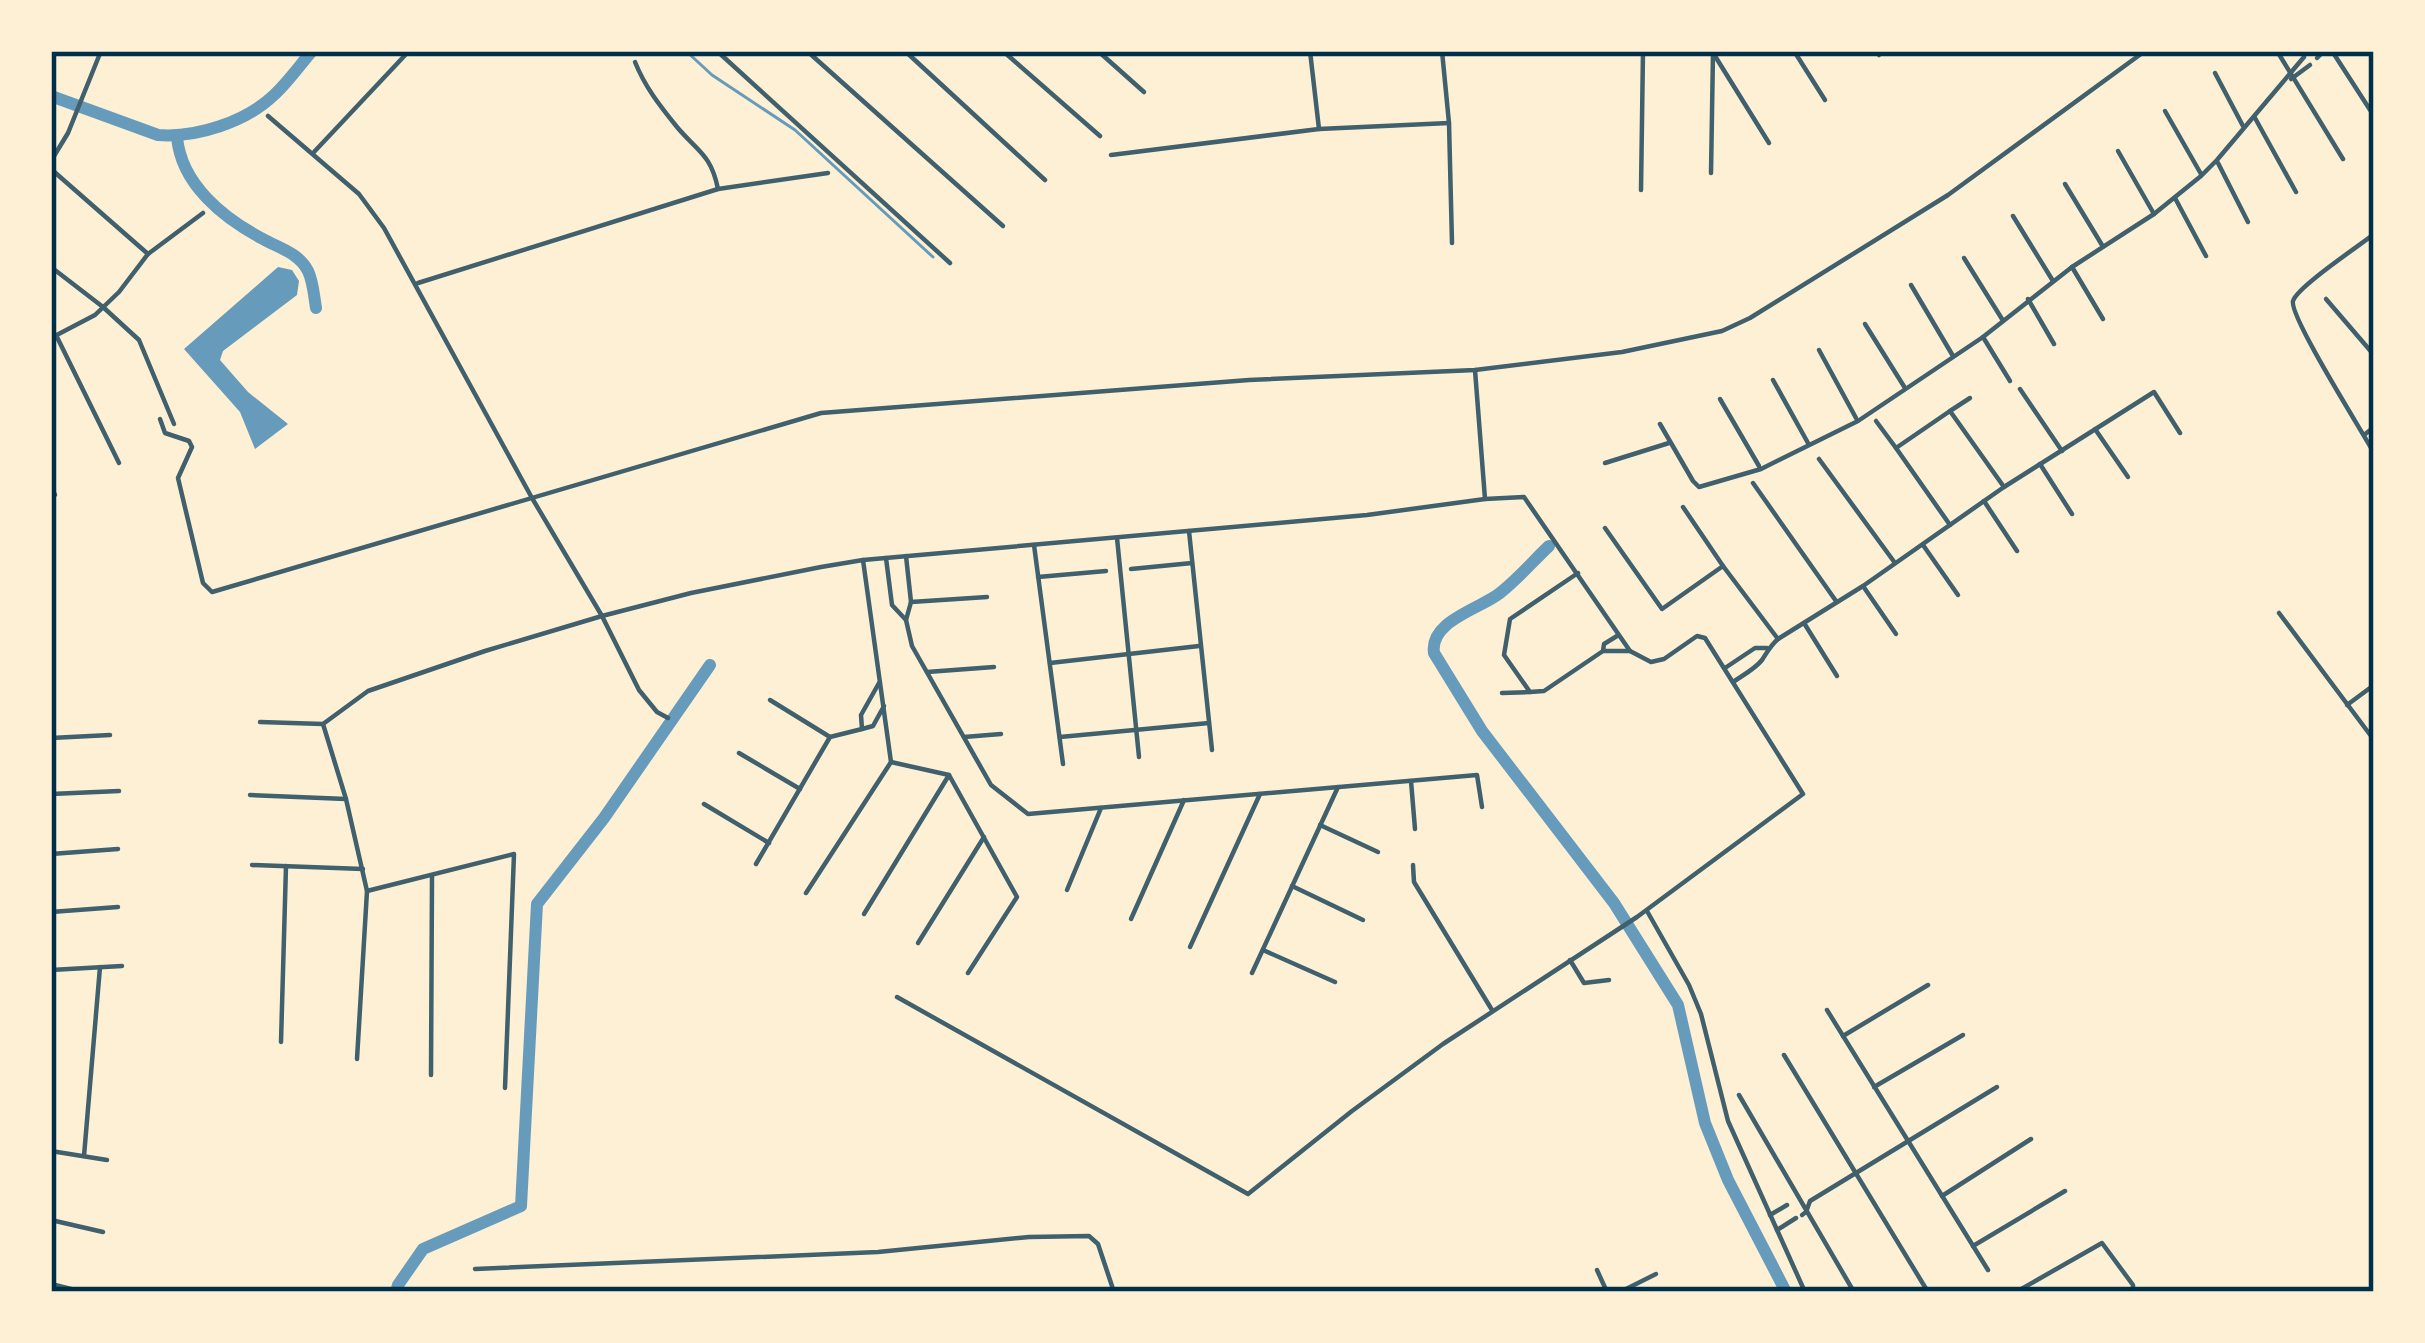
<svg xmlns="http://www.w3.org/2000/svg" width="2425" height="1343" viewBox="0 0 2425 1343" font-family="'Varela Round',sans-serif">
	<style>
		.water { fill: #669bbc }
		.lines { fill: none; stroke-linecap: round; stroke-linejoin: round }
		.stream { stroke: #669bbc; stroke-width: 3 }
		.canal { stroke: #669bbc; stroke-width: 12 }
		.minor { stroke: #3f606c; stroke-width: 4.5 }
		.neatline { fill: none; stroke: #003049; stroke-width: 4.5 }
	</style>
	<rect width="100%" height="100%" fill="#fdf0d5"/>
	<path class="water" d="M278 267 292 270 299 281 297 295 223 351 220 360 248 392 288 424 255 449 240 412 184 349Z"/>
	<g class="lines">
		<path class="stream" d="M686 51 712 75 795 130 933 257"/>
		<g class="canal">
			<path d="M51 96 158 135C196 138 246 122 274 95 288 82 300 65 312 51"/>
			<path d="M177 137C181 184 223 218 263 239 279 248 299 253 308 271 313 281 314 296 316 308"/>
			<path d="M1549 546C1533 561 1518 579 1500 593 1480 609 1429 621 1434 653L1482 731 1614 903 1678 1005 1705 1123 1728 1180 1786 1292"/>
			<path d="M396 1292 398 1285 423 1249 521 1206 537 904 604 818 710 665"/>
		</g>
		<g class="minor">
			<path d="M717 51 950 263"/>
			<path d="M807 51 1003 226"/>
			<path d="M905 51 1045 180"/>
			<path d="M1003 51 1100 136"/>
			<path d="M1098 51 1144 92"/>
			<path d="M1310 51 1319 129"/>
			<path d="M1442 51 1449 123 1452 243"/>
			<path d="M1794 51 1825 100"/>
			<path d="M1876 51 1879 55"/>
			<path d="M2277 51 2343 159"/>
			<path d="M2332 51 2374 116"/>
			<path d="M1715 56 1769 143"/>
			<path d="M2317 58 2324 51"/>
			<path d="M635 62C645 87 660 106 677 127 697 151 711 154 718 189"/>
			<path d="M2215 73 2243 126"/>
			<path d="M2291 79 2310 65"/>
			<path d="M2165 111 2201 174"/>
			<path d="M268 116 359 194 384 228 532 498 602 616 639 690 657 712 668 718"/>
			<path d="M2255 118 2296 192"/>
			<path d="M2118 151 2154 214"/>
			<path d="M314 152 409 51"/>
			<path d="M1111 155 1319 129 1449 123"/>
			<path d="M51 161 68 133 101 51"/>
			<path d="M2218 163 2248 222"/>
			<path d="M51 169 148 254 119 292 95 315 51 338"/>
			<path d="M1711 173 1713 53"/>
			<path d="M2065 184 2102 245"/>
			<path d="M1641 190 1643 51"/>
			<path d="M2175 198 2206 256"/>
			<path d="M2013 216 2053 281"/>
			<path d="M2374 234C2359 246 2297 287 2293 301 2289 316 2362 431 2374 453"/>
			<path d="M148 254 203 213"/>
			<path d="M1964 258 2002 319"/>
			<path d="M51 267 103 307 139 340 174 424"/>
			<path d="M2072 267 2103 319"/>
			<path d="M418 283 718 189 828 173"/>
			<path d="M1911 285 1953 356"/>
			<path d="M2028 299 2054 344"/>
			<path d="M2326 299 2374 355"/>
			<path d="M1865 324 1905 388"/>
			<path d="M56 335 119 463"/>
			<path d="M1983 337 2010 381"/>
			<path d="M1819 350 1856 418"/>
			<path d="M1475 370 1485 499"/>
			<path d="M1773 380 1808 443"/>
			<path d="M2020 389 2062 451"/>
			<path d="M1720 399 1759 466"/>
			<path d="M1950 411 1970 398"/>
			<path d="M160 419 165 433 189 441 192 447 178 478 203 583 212 592 821 413 1249 380 1475 370 1622 352 1722 331 1750 318 1948 195 2145 51"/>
			<path d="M1876 421 1896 448"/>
			<path d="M1660 424 1693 481 1699 487 1761 469 1858 421 1983 337 2072 267 2154 214 2201 176 2217 160 2304 57"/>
			<path d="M2095 429 2128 477"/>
			<path d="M2364 435 2374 427"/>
			<path d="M1819 459 1895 563"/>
			<path d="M1605 463 1669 443"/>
			<path d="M2040 464 2072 514"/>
			<path d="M1753 483 1836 601"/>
			<path d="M51 486 55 495"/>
			<path d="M1984 501 2017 551"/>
			<path d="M1683 507 1723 566"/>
			<path d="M1950 525 1896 448 1950 411 2004 487"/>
			<path d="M1605 528 1662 609 1723 566 1778 639 1863 586 2004 487 2154 392 2180 433"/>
			<path d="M1189 531 1212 750"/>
			<path d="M1117 538 1139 757"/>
			<path d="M1034 545 1063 764"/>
			<path d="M1923 545 1958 595"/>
			<path d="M886 558 892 605 906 620 911 602 906 556"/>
			<path d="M1131 569 1192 563"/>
			<path d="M1578 573 1510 619 1504 655 1530 692 1544 691 1603 651 1604 644 1617 636"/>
			<path d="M1038 577 1106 571"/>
			<path d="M1863 586 1896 634"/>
			<path d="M911 602 987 597"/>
			<path d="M2279 613 2374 740"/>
			<path d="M906 620 912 646 991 785 1028 814 1477 775 1482 807"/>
			<path d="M1804 623 1837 676"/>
			<path d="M1603 651H1630"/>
			<path d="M1050 663 1199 646"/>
			<path d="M1725 668 1755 648H1767"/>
			<path d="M927 672 994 667"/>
			<path d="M1733 682C1743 675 1755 669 1762 660 1768 651 1770 646 1778 639"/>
			<path d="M879 683 861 715 862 729 873 726 884 706"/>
			<path d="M1502 693 1530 692"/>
			<path d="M770 700 830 737"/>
			<path d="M2347 705 2374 685"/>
			<path d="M260 722 323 724"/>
			<path d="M964 737 1001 734"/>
			<path d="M1060 737 1209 723"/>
			<path d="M51 738 110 735"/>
			<path d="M739 753 800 789"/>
			<path d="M891 762 949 775 1017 897 968 973"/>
			<path d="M1411 781 1415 829"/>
			<path d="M51 794 119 791"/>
			<path d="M250 795 346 799"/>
			<path d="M704 804 769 843"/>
			<path d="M1320 825 1378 852"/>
			<path d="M51 854 118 849"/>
			<path d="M756 864 830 737 862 729"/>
			<path d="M252 865 363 869"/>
			<path d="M1413 865 1414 882 1492 1010"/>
			<path d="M1292 886 1363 920"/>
			<path d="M1067 890 1101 808"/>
			<path d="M806 893 891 762 863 560"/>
			<path d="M1647 911 1689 985 1701 1014 1728 1121 1805 1292"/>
			<path d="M51 912 118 907"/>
			<path d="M864 914 949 775"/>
			<path d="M1131 919 1184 800"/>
			<path d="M918 943 984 837"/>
			<path d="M1190 947 1260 794"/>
			<path d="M1263 950 1335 982"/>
			<path d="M1570 960 1584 983 1609 980"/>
			<path d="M51 970 122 966"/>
			<path d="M1252 973 1338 787"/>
			<path d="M1827 1010 1988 1270"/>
			<path d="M1843 1036 1928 985"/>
			<path d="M281 1042 286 866"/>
			<path d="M1784 1055 1928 1292"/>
			<path d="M357 1059 367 891"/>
			<path d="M431 1075 432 876"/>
			<path d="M1874 1087 1963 1035"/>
			<path d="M505 1088 514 854 367 891 346 799 323 724 368 691 485 651 602 616 691 593 821 567 863 560 1367 515 1485 499 1524 497 1630 651 1651 662 1664 659 1697 636 1705 638 1803 794 1637 917 1443 1044 1352 1111 1248 1194 897 997"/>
			<path d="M1739 1095 1854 1292"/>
			<path d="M51 1151 107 1160"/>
			<path d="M84 1156 100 967"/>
			<path d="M1942 1196 2031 1139"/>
			<path d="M1770 1215 1787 1205"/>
			<path d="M1802 1215 1806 1212 1810 1201 1997 1087"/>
			<path d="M51 1220 103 1232"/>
			<path d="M1777 1230 1796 1218"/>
			<path d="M1973 1246 2065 1191"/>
			<path d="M475 1269 878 1252 1029 1237 1089 1236 1098 1244 1114 1292"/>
			<path d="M1597 1270 1607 1292"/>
			<path d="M51 1284 83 1292"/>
			<path d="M1620 1292 1656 1274"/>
			<path d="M2016 1292 2102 1243 2133 1285V1292"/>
		</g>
	</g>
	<rect width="2425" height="1343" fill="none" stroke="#fdf0d5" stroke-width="108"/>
	<rect x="54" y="54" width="2317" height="1235" class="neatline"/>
</svg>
